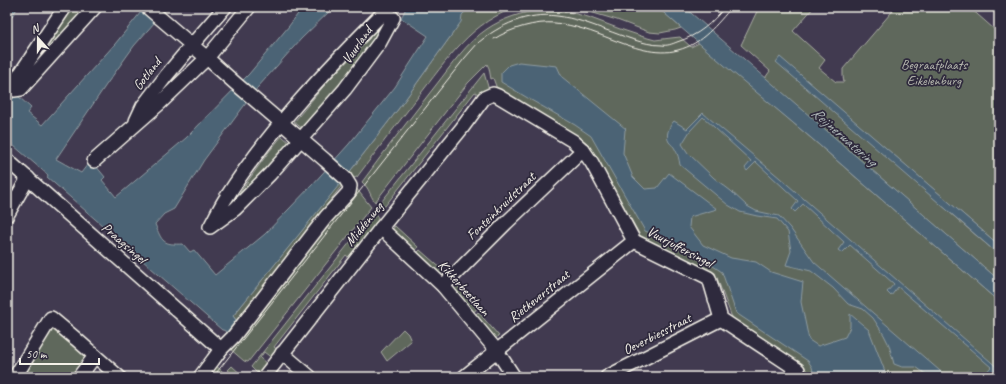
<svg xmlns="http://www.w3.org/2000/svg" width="1006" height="384" viewBox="0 0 1006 384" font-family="Caveat,sans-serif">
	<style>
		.green { fill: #5e675b; stroke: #a9aca2 }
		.water { fill: #4b6474; stroke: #8f9ca2 }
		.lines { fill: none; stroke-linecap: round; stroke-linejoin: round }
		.minor-casing { stroke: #f4f1e8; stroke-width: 16 }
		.minor { stroke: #2f2a3d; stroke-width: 13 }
		.tram { stroke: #f4f1e8; stroke-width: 1 }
		.labels { text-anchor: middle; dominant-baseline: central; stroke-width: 3.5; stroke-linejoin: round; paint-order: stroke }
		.street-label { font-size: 14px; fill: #f4f1e8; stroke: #2f2a3d }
		.park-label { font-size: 14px; fill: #b8bab0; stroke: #2f2a3d }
		.water-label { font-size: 15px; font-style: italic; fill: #b0b9ba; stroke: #2f2a3d }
	</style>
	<rect width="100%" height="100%" fill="#413a50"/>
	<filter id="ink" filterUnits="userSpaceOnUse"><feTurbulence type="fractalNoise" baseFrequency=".025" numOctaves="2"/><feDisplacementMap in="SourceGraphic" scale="8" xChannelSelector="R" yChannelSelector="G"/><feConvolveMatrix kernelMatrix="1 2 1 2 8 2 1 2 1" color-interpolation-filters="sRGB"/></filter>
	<g filter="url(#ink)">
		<g class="green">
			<path d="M71 7H76L84 14 19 86Z"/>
			<path d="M431 7H519C473 19 446 61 418 97 398 123 377 150 357 177 353 179 350 176 348 174L399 108 453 33Z"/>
			<path d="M573 7H658L681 28 675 30 660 33 649 32 617 20Z"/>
			<path d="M759 7H814L793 31 825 60 819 68 836 82H844L843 76V69L896 7H969L994 29 999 23V245L779 57 957 219 999 255V280L765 78 770 71 741 45Z"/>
			<path d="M541 9 569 12 588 17 620 29 644 37 655 40 671 38 680 37 691 47 699 43 811 138 999 302V377H809L808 373 804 366 735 322 731 315 717 278 710 272 641 237 603 169 587 143 573 133 519 101 497 89 493 78 491 79 489 68 487 64 468 83 375 202C369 194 370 189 362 182 386 149 411 117 436 85 451 66 466 43 487 29 503 18 522 13 541 9Z"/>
			<path d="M385 19 374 42H371L333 93 303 129 294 122 327 82 370 38 368 35Z"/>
			<path d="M484 73 489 90 481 96 475 92 385 206 380 209 378 206Z"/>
			<path d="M282 136 290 143 229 206 226 207 237 191 240 192 268 153Z"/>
			<path d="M341 182 343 184 227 333V332L236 320 233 316Z"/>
			<path d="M356 188 371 207 248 362 244 361 229 348Z"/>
			<path d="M374 212 381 222 352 260 346 255 274 347 279 351 273 359 264 352 260 358 268 365 258 374 251 367Z"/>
			<path d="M395 226 418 247 415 252 391 231Z"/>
			<path d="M420 250 444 271 440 276 416 254Z"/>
			<path d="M457 285 477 309 472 313 453 290Z"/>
			<path d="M478 312 499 336 493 339 474 316Z"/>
			<path d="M51 318 95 356 79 377H15Z"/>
			<path d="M403 329 408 334 411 341 387 361 381 352Z"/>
			<path d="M215 365 229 377H206Z"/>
			<path d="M232 366 244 377H236L228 370Z"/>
		</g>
		<g class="water">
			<path d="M7 7H18L7 24Z"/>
			<path d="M145 7H168L134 46 106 85 56 159 81 173 91 160 105 177 102 180 116 197 186 138 249 74 289 26 303 7H334L301 39 258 87 204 160 174 209 164 214 155 224C162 242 163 245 183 244L190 252 194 250 215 275 265 234 312 185 349 144 395 87 428 36 401 18 406 8 404 7H469L462 15 461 22 399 108 348 174 233 316 236 320 227 332 223 330H222L47 177 48 175 7 140V95L13 99 17 95 31 108 27 113 42 125 115 44Z"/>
			<path d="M657 7H684L999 280V302L811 138 731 71Z"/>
			<path d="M780 57 999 245V255L776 62Z"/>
			<path d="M519 62 557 66 562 77 626 129 625 130 623 153 633 177 645 189 657 188 669 173 717 209 690 217 689 227 703 245 731 258 756 262 771 272 803 282 801 302 809 340 818 346 845 337 850 327V314L869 330 886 374 884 377H814L812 367 808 361 736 313 722 272 695 254 667 240 645 231 591 136 575 125 531 100 501 82V73L509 65Z"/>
			<path d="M703 113 780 178 999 369V376L998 377 983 376 991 367 898 287 891 296 887 292 894 284 850 245 842 253 838 250 844 242 803 204 795 212 792 209 798 201 756 162 747 171 745 168 751 161 703 117 690 131 682 144 688 153 714 178 731 191 747 206 756 211 779 216 790 228 814 262 947 377H930L916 367H902L894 364 889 345 884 335 873 318 863 309 848 304 833 288 811 271 786 265 791 251 788 232 777 219 757 216 740 212 728 205 680 165C679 159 678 154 675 149 674 146 671 145 669 142 665 136 669 126 674 121L687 129Z"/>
		</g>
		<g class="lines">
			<g class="minor-casing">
				<g id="minor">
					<path d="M65 7 14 83V90L21 89 95 7"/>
					<path d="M147 7 207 58 235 83 325 160 345 178 350 186 349 192 326 217 233 337 221 349 213 360 200 377"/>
					<path d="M385 11 393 18 380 42 345 89 301 139 270 174 235 209 210 227C215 218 220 207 226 198 269 130 328 68 385 11Z"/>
					<path d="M136 121 143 106 166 76 192 45 225 7"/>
					<path d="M7 160 221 349"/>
					<path d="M94 161 160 103 207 58 249 7"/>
					<path d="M7 215 28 178"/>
					<path d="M381 228 443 286 497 351 514 377"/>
					<path d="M443 286 506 223 583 150"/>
					<path d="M282 353 310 377"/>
					<path d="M15 377 51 318 76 339 119 377"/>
					<path d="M79 377 95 356"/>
					<path d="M264 377 381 228 462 128 484 98 493 94 498 96 573 141 583 150 592 163 634 241 709 278 721 319 798 370 799 377"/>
					<path d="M464 377 634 241"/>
					<path d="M607 377 721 319"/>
				</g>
			</g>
			<use href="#minor" class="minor"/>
			<g class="tram">
				<path d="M494 39C509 29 537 21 555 23 574 25 593 32 611 39 632 47 656 56 678 50 702 44 717 24 732 7"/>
				<path d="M213 377 464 59C469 54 473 48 478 43 499 25 528 12 557 16 574 18 590 24 606 30 624 36 643 45 662 45 667 46 672 44 677 42 699 35 711 24 725 7"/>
			</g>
		</g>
	</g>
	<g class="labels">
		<g class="street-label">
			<text transform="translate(357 45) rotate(-55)">Vuurland</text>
			<text transform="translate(147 74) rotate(-52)">Gotland</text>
			<text transform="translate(501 206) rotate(-44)">Fonteinkruidstraat</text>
			<text transform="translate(364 224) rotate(-51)">Middenweg</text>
			<text transform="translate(124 243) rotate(41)">Praagsingel</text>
			<text transform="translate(680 247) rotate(28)">Vuurjuffersingel</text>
			<text transform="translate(464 288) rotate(48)">Kikkerbeetlaan</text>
			<text transform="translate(539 296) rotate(-39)">Rietkeverstraat</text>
			<text transform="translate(657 334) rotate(-27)">Oeverbiesstraat</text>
		</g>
		<g class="park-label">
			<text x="934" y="64">Begraafplaats<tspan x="934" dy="16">Eikelenburg</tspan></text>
		</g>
		<g class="water-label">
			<text transform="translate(844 137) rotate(41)">Reijnerwatering</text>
		</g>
	</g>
	<rect width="1006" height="384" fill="none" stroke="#2f2a3d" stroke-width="24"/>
	<rect x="12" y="12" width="982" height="360" fill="none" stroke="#f4f1e8" stroke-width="1.5" filter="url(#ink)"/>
	<g transform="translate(38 38) rotate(339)" stroke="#2f2a3d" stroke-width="3" paint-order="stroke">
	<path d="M0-3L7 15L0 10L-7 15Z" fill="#f4f1e8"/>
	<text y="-6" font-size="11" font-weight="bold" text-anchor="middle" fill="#f4f1e8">N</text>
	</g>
	<path d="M20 358v6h79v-6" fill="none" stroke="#f4f1e8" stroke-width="2"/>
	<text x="26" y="358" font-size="12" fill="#f4f1e8" stroke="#2f2a3d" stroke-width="3" paint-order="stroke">50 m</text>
</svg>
